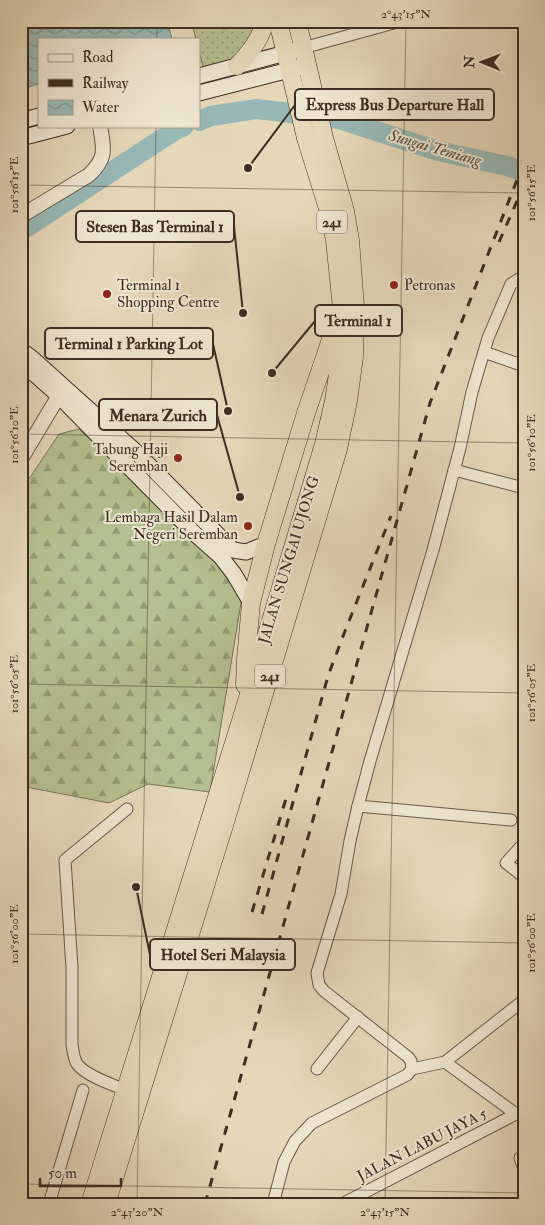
<svg xmlns="http://www.w3.org/2000/svg" width="545" height="1225" viewBox="0 0 545 1225" font-family="'IM FELL Double Pica',serif">
	<style>
		.forest { fill: url(#forest-firs); stroke: #787659 }
		.park { fill: url(#park-dots); stroke: #787659 }
		.water { fill: url(#water-waves); stroke: #73807c }
		.lines { fill: none; stroke-linecap: round; stroke-linejoin: round }
		.river { stroke: #98b8b7; stroke-width: 20 }
		.minor-casing { stroke: #665848; stroke-width: 13 }
		.tertiary-casing { stroke: #665848; stroke-width: 16 }
		.secondary-casing { stroke: #3c2d23; stroke-width: 17 }
		.trunk-casing { stroke: #3c2d23; stroke-width: 19 }
		.minor { stroke: #eee6d2; stroke-width: 11 }
		.tertiary { stroke: #eee6d2; stroke-width: 14 }
		.secondary { stroke: #eee6d2; stroke-width: 15 }
		.trunk { stroke: #e5d8b9; stroke-width: 18 }
		.rail { stroke: #3c2d23; stroke-width: 3; stroke-dasharray: 9 9; stroke-linecap: butt }
		.ticks { fill: none; stroke: #3c2d23; stroke-width: 1; stroke-opacity: 0.45 }
		.poi-dot { fill: #8f2418; stroke: #eee6d2; stroke-width: 2 }
		.labels { text-anchor: middle; dominant-baseline: central; stroke-width: 4; stroke-linejoin: round; paint-order: stroke }
		.shield { fill: #eee6d2; stroke: #716458; stroke-width: 1 }
		.shield-label { font-size: 14px; font-weight: bold; fill: #3c2d23 }
		.poi-label { font-size: 15px; fill: #3c2d23; stroke: #eee6d2; text-anchor: start }
		.street-label { font-size: 15px; fill: #3c2d23; stroke: #eee6d2 }
		.water-label { font-size: 16px; font-style: italic; fill: #4e4941; stroke: #eee6d2 }
		.leader { fill: none; stroke: #3c2d23; stroke-width: 2 }
		.callout-dot { fill: #3c2d23; stroke: #eee6d2; stroke-width: 2 }
		.callout { fill: #eee6d2; stroke: #3c2d23; stroke-width: 2 }
		.callout-label { font-size: 16px; text-anchor: middle; font-weight: bold; fill: #3c2d23 }
		.neatline { fill: none; stroke: #3c2d23; stroke-width: 2 }
		.ticks-label { font-size: 12px; text-anchor: middle; fill: #3c2d23 }
	</style>
	<defs>
		<pattern id="forest-firs" width="22" height="20" patternUnits="userSpaceOnUse" patternTransform="scale(1.25)"><rect width="22" height="20" fill="#b5bf8f"/><path d="M5 1l3.5 6h-7zM16 11l3.5 6h-7z" fill="#949c74"/></pattern>
		<pattern id="park-dots" width="8" height="8" patternUnits="userSpaceOnUse" patternTransform="scale(1.25)"><rect width="8" height="8" fill="#b5bf8f"/><path d="M2 2h.1M6 6h.1" fill="none" stroke="#949c74" stroke-width="1.8" stroke-linecap="round"/></pattern>
		<pattern id="water-waves" width="16" height="10" patternUnits="userSpaceOnUse" patternTransform="scale(1.25)"><rect width="16" height="10" fill="#98b8b7"/><path d="M0 5q4-4 8 0t8 0" fill="none" stroke="#7d9694"/></pattern>
	</defs>
	<rect width="100%" height="100%" fill="#e5d8b9"/>
	<filter id="stains"><feTurbulence type="fractalNoise" baseFrequency=".004" numOctaves="4"/><feColorMatrix values="0 0 0 0 .2 0 0 0 0 .09 0 0 0 0 .02 0 0 0 .5 -.17"/></filter>
	<radialGradient id="worn" r=".72"><stop offset=".6" stop-color="#630" stop-opacity="0"/><stop offset="1" stop-color="#630" stop-opacity=".3"/></radialGradient>
	<path class="forest" d="M79 429 238 580 242 597 210 792 148 784 109 803 21 786V497L27 482 59 434Z"/>
	<path class="park" d="M191 21H256L252 35 233 60 203 67 199 51V39H196Z"/>
	<g class="water">
		<path d="M21 21H167L172 39H39V84L21 89Z"/>
		<path d="M208 21H242C230 31 220 32 208 21Z"/>
	</g>
	<g class="lines">
		<g class="river">
			<path d="M199 121 211 116 257 109 339 119 438 151 507 166 524 172"/>
			<path d="M21 231 177 129 184 126"/>
		</g>
		<g class="minor-casing">
			<g id="minor">
				<path d="M303 48 401 21"/>
				<path d="M484 352 524 366"/>
				<path d="M454 470 524 488"/>
				<path d="M358 806 511 820"/>
				<path d="M524 843 506 863 524 877"/>
				<path d="M445 1062 516 1114 524 1117"/>
				<path d="M317 1069 358 1017"/>
				<path d="M412 1069 411 1061 408 1057 324 991 319 985 317 973 341 894 350 841 358 806 370 761 433 550 460 448 472 392 488 338 511 284 524 276"/>
				<path d="M412 1069 445 1062 524 1000"/>
				<path d="M126 1090C113 1085 86 1076 77 1064 74 1059 73 1051 72 1045V968L65 860 127 809"/>
				<path d="M520 1158 524 1169"/>
				<path d="M49 1204 83 1090"/>
				<path d="M273 1204 284 1162 295 1141 312 1123 407 1075 412 1069"/>
				<path d="M342 1204 516 1114"/>
			</g>
		</g>
		<g class="tertiary-casing">
			<g id="tertiary">
				<path d="M21 216 89 175C107 158 104 149 100 126"/>
				<path d="M21 459 64 387"/>
			</g>
		</g>
		<g class="secondary-casing">
			<g id="secondary">
				<path d="M199 76 297 50"/>
				<path d="M199 93 301 67"/>
				<path d="M21 121 39 116"/>
				<path d="M21 138 67 126"/>
				<path d="M21 350 33 359 134 450 233 550 246 552 266 544"/>
				<path d="M21 362 59 396 195 534 221 557 234 574 251 603"/>
			</g>
		</g>
		<g class="trunk-casing">
			<g id="trunk">
				<path d="M237 66C250 53 261 39 265 21"/>
				<path d="M245 685 246 659 251 603 266 544 306 413 337 322"/>
				<path d="M90 1204 244 711 324 444 334 401 341 354 342 308 335 240 330 215 306 138 278 21"/>
				<path d="M106 1204 225 822 338 449 348 401 354 357 355 307 350 240 345 211 324 138 297 21"/>
			</g>
		</g>
		<use href="#minor" class="minor"/>
		<use href="#tertiary" class="tertiary"/>
		<use href="#secondary" class="secondary"/>
		<use href="#trunk" class="trunk"/>
		<g class="rail">
			<path d="M499 242 524 185"/>
			<path d="M252 912 288 792"/>
			<path d="M262 914 328 676 345 631 391 516"/>
			<path d="M205 1204 430 403 524 162"/>
		</g>
	</g>
	<path class="ticks" d="M157 39V21M21 185 524 193M21 434 524 443M21 684 524 693M21 934 524 943M21 1184 524 1193M137 1204 156 126M385 1204 406 21"/>
	<g class="poi-dot">
		<circle cx="394" cy="285" r="5"/>
		<circle cx="107" cy="294" r="5"/>
		<circle cx="178" cy="458" r="5"/>
		<circle cx="248" cy="526" r="5"/>
	</g>
	<g class="labels">
		<g class="shield">
			<rect x="317" y="210.5" width="30" height="23" rx="4"/>
			<rect x="255" y="664.5" width="30" height="23" rx="4"/>
		</g>
		<g class="shield-label">
			<text x="332" y="222">241</text>
			<text x="270" y="676">241</text>
		</g>
		<g class="poi-label">
			<text x="117" y="285">Terminal 1<tspan x="117" dy="17">Shopping Centre</tspan></text>
			<text x="404" y="285">Petronas</text>
			<text x="168" y="449" text-anchor="end">Tabung Haji<tspan x="168" dy="17">Seremban</tspan></text>
			<text x="238" y="517" text-anchor="end">Lembaga Hasil Dalam<tspan x="238" dy="17">Negeri Seremban</tspan></text>
		</g>
		<g class="street-label">
			<text transform="translate(289 560) rotate(-73)">JALAN SUNGAI UJONG</text>
			<text transform="translate(422 1145) rotate(-27)">JALAN LABU JAYA 5</text>
		</g>
		<g class="water-label">
			<text transform="translate(435 148) rotate(16)">Sungai Temiang</text>
		</g>
	</g>
	<path class="leader" d="M248 168L295 105M243 313L234 226M272 373L315 321M228 411L213 344M240 497L217 415M136 887L150 955"/>
	<g class="callout-dot">
		<circle cx="248" cy="168" r="5"/>
		<circle cx="243" cy="313" r="5"/>
		<circle cx="272" cy="373" r="5"/>
		<circle cx="228" cy="411" r="5"/>
		<circle cx="240" cy="497" r="5"/>
		<circle cx="136" cy="887" r="5"/>
	</g>
	<g class="callout">
		<rect x="295" y="89" width="199" height="31" rx="5"/>
		<rect x="76" y="211" width="158" height="31" rx="5"/>
		<rect x="315" y="305" width="87" height="31" rx="5"/>
		<rect x="45" y="328" width="168" height="31" rx="5"/>
		<rect x="99" y="399" width="118" height="31" rx="5"/>
		<rect x="150" y="939" width="145" height="31" rx="5"/>
	</g>
	<g class="callout-label">
		<text x="395" y="110">Express Bus Departure Hall</text>
		<text x="155" y="232">Stesen Bas Terminal 1</text>
		<text x="358" y="326">Terminal 1</text>
		<text x="129" y="349">Terminal 1 Parking Lot</text>
		<text x="158" y="421">Menara Zurich</text>
		<text x="223" y="960">Hotel Seri Malaysia</text>
	</g>
	<rect width="545" height="1225" fill="none" stroke="#e5d8b9" stroke-width="55"/>
	<rect x="38" y="38" width="162" height="90" fill="#eee6d2" stroke="#a79c8c"/>
	<rect x="48" y="54" width="25" height="8" fill="#eee6d2" stroke="#a79c8c"/>
	<text x="82" y="62" font-size="15" fill="#3c2d23">Road</text>
	<rect x="48" y="79" width="25" height="8" fill="#3c2d23" stroke="#a79c8c"/>
	<text x="82" y="88" font-size="15" fill="#3c2d23">Railway</text>
	<rect x="48" y="100" width="25" height="15" fill="url(#water-waves)" stroke="#a79c8c"/>
	<text x="82" y="112" font-size="15" fill="#3c2d23">Water</text>
	<g transform="translate(482 62) rotate(271)" stroke="#eee6d2" stroke-width="4" paint-order="stroke">
	<path d="M0-4L9 19L0 12L-9 19Z" fill="#3c2d23"/>
	<text y="-8" font-size="14" font-weight="bold" text-anchor="middle" fill="#3c2d23">N</text>
	</g>
	<path d="M40 1178v8h81v-8" fill="none" stroke="#3c2d23" stroke-width="2.5"/>
	<text x="48" y="1178" font-size="15" fill="#3c2d23" stroke="#eee6d2" stroke-width="4" paint-order="stroke">50 m</text>
	<rect x="28" y="28" width="490" height="1170" class="neatline"/>
	<g class="ticks-label">
		<text x="406" y="18">2°43'15"N</text>
		<text transform="translate(14 185) rotate(-90)" y="4">101°56'15"E</text>
		<text transform="translate(531 193) rotate(-90)" y="4">101°56'15"E</text>
		<text transform="translate(14 435) rotate(-90)" y="4">101°56'10"E</text>
		<text transform="translate(531 443) rotate(-90)" y="4">101°56'10"E</text>
		<text transform="translate(14 684) rotate(-90)" y="4">101°56'05"E</text>
		<text transform="translate(531 693) rotate(-90)" y="4">101°56'05"E</text>
		<text transform="translate(14 934) rotate(-90)" y="4">101°56'00"E</text>
		<text transform="translate(531 943) rotate(-90)" y="4">101°56'00"E</text>
		<text x="137" y="1216">2°43'20"N</text>
		<text x="385" y="1216">2°43'15"N</text>
	</g>
	<rect width="100%" height="100%" filter="url(#stains)"/>
	<rect width="100%" height="100%" fill="url(#worn)"/>
</svg>
